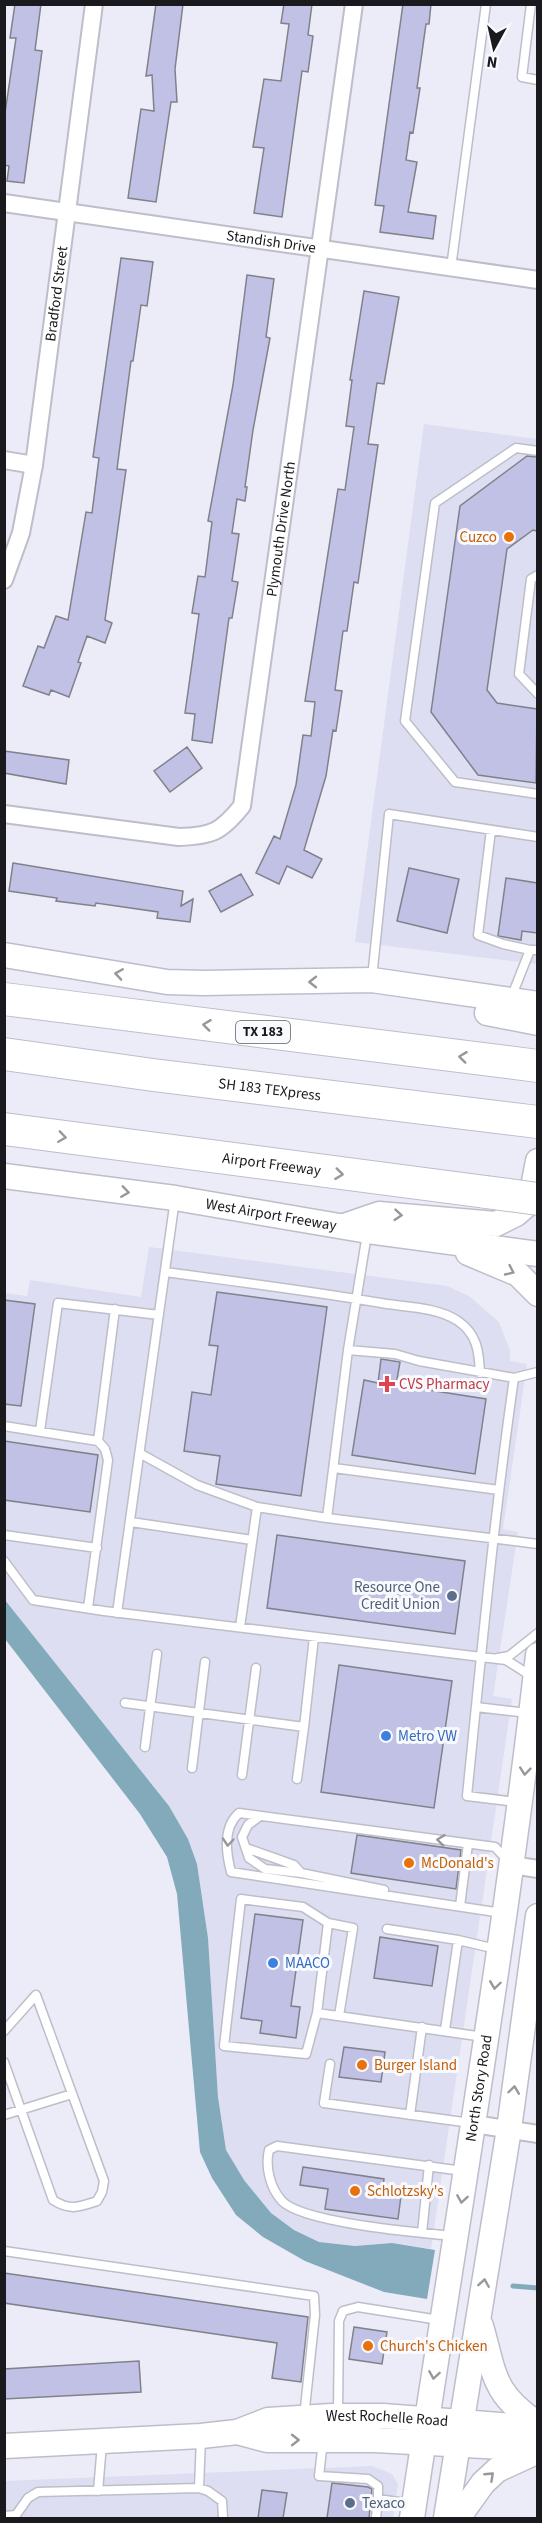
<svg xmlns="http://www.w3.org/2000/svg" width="542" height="2523" viewBox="0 0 542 2523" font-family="'Source Sans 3',sans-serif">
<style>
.built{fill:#dddef1}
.water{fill:#82aaba}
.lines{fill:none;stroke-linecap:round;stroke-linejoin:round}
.stream{stroke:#82aaba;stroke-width:5}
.building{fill:#c0c1e4;stroke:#80818b;stroke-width:1.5}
.lane-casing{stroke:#bdbec9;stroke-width:11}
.street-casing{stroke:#bdbec9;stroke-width:20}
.secondary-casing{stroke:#bdbec9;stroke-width:27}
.highway-casing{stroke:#bdbec9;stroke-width:34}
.lane{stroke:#fff;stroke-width:8}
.street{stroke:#fff;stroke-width:16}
.secondary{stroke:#fff;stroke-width:24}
.highway{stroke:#fff;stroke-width:32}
.highway-bridge-casing{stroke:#bdbec9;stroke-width:34;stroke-linecap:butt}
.highway-bridge{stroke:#fff;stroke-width:32}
.oneway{stroke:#98989a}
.food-dot{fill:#e8710a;stroke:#f9fafe;stroke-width:2}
.health-dot{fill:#e0444e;stroke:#f9fafe;stroke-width:2}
.service-dot{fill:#5c6f8a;stroke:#f9fafe;stroke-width:2}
.shop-dot{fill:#3f7fe0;stroke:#f9fafe;stroke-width:2}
.labels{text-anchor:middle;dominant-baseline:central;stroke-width:6;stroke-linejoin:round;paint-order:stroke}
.shield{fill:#f9fafe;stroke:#5d5d61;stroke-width:1.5}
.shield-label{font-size:14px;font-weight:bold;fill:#1a1a1e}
.street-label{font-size:15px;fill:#1a1a1e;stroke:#f9fafe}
.food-label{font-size:15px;fill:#c56008;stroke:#f9fafe;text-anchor:start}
.health-label{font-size:15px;fill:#be3a42;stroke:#f9fafe;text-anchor:start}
.service-label{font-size:15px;fill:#4e5e75;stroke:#f9fafe;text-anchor:end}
.shop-label{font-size:15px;fill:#366cbe;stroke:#f9fafe;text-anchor:start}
</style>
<rect width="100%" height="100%" fill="#ebecf7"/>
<!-- built -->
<path class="built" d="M424,424L537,439L536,964L355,942Z
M149,1247L447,1286L469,1296L499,1322L510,1350V1361L527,1364L503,1529L518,1532L493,1696L512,1699L431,2249L392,2243L355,2246L319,2242L294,2230L271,2213L244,2180L226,2150L218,2097L208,1938L197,1864L188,1839L169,1806L5,1600V1293L27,1296L30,1280L141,1297Z
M372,2466L392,2474L398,2484L393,2518H5V2481Z"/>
<!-- water -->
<path class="water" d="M5,1600L169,1806L188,1839L197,1864L208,1938L218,2097L226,2150L244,2180L271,2213L294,2230L319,2242L355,2246L392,2243L435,2250L427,2299L384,2292L305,2261L263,2237L236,2215L212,2178L200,2152L177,1894L167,1857L140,1814L5,1639Z"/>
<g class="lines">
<!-- stream -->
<path class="stream" d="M513,2286L538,2288"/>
</g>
<!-- building -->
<path class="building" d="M15,4H41L35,50L42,51L24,183L7,181L9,166L4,165V120L16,38H10Z
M156,4H183L175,69L177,102H171L156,202L128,198L141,109L154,111L152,75L146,76Z
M284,4H312L308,35L313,36L308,72L302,71L282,217L254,213L264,148L253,147L264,79L281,81L289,24L281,23Z
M403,4H431L429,24H426L417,88H420L413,133L410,132L406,160L417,162L408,212L436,216L433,239L380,232L384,206L375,205Z
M121,258L153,262L147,306L141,305L133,361H131L117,469L126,470L105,620L112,623L105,643L87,636L78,662L81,663L69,697L51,690L49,695L23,686L38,646L44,648L56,616L68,620L86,512L92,513L99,458L93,457Z
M247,275L274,279L266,337L270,338L253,430L245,487H247L245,501L237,499L232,533L239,534L232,581L238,582L232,618H229L212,743L192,740L195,714L185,713L199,614L192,613L198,576L205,577L212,522L208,521L233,385Z
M364,291L399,297L384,384L377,383L368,444L378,445L358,583L354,582L347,631H343L335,690L342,691L336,731L333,730L326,776L304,850L322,859L312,878L287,866L279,884L256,873L274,836L280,839L296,785L303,735L311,736L315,702L305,701L338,489L345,490L354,427L346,426L352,380H350Z
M527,456L537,457V531L533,530L507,549L487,690L497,703L537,709L536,783L478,775L431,712L460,506Z
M187,747L202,768L170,792L154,771Z
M4,751L69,760L66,784L4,773Z
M13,863L183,891L181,906L193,899L190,922L157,918L158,912L96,903L95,906L56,901L57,898L9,891Z
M409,868L459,879L447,933L397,921Z
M241,874L253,895L221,912L209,891Z
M506,878L537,883V933L522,931L521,940L498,936Z
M217,1292L327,1307L301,1496L216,1484L220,1456L184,1451L192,1392L211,1395L218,1346L209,1345Z
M4,1300L35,1304L21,1406L4,1404Z
M381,1359L400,1362L396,1385L486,1399L475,1474L352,1455L364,1380L378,1383Z
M4,1441L98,1455L90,1512L4,1500Z
M277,1535L465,1561L455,1634L267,1608Z
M339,1665L452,1681L434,1808L321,1792Z
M357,1835L461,1850L456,1889L351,1873Z
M255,1914L303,1920L291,2006L300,2007L296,2038L260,2033L262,2021L241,2018Z
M380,1937L438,1946L432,1986L374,1978Z
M344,2047L385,2052L381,2082L339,2077Z
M303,2167L384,2179L382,2193L401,2196L398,2219L325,2209L328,2189L300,2185Z
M4,2273L308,2317L301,2382L272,2378L277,2343L4,2303Z
M354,2327L387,2332L382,2364L349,2359Z
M139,2361L141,2392L4,2399V2369Z
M332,2483L368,2487L372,2489L369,2518H327Z
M262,2490L287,2493L283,2518H258Z"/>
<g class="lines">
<!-- lane casing -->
<g class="lane-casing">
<path id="lane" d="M531,4L522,77L538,80
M451,268L486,4
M538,451L516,448L435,503L405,721L455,782L538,794
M538,575L531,579L519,674L538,694
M491,830L478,935L503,944L530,950
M372,978L389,814L538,837
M511,998L530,950H538
M165,1272C239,1282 313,1291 387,1304C410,1307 439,1308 458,1321C477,1334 479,1351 480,1373
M348,1350L367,1234
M514,1378L538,1372
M4,1426L98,1441L105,1449L108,1460L88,1608
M40,1431L58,1303L159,1315
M98,1441L115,1309
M141,1454L197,1485L257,1507L327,1518
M334,1468L499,1490
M131,1522L252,1540
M4,1535L97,1548
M4,1561L33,1600L104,1611L506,1660L525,1672L532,1679
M117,1613L175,1199
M240,1627L257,1507
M498,1658L509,1656L538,1633
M125,1703L304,1727L314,1637
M476,1707L528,1713
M145,1747L157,1654
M192,1768L205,1662
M242,1775L256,1668
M297,1779L304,1727
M517,1802L467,1796C481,1657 494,1517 514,1378L419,1361L395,1354L348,1350L327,1518L538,1544
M260,1816L248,1825L242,1837L249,1858L265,1869L301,1873L384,1890
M246,1848L294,1865L301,1873
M460,1906L468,1844
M502,1913L231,1872C226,1853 223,1827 239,1813L495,1847L508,1861
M328,1923L353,1928L339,2016
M387,1929L458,1940L496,1949
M317,2013L306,2054L224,2046L241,1899L303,1907L328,1923L317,2013L484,2037
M445,2030L458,1940
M4,2031L36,1995L104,2181L102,2192L97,2201C79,2207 70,2211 53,2200L4,2062
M330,2064L324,2103L471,2123
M4,2115L72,2094
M410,2115L422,2027
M422,2233L429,2165
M454,2236C421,2233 303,2223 282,2201C270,2188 265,2167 269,2150L277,2146L463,2171
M4,2251L314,2296L315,2315L304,2417
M338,2413L339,2321L343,2311L358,2307L439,2320
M201,2438L199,2488L208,2491L222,2501L223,2518
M323,2441L319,2476L368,2479L378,2486V2499
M98,2491L102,2444
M4,2516L16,2515L28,2498L38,2492L199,2488
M376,2518L378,2499L412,2504"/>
</g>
<!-- street casing -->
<g class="street-casing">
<g id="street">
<path id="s1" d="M4,203L538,280"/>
<path d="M4,460L34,465"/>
<path id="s2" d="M4,580L21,533L34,465L94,4"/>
<path id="s3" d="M4,814L179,837C212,836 221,832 242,806L354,4"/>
<path d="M512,1865L538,1869"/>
<path d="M474,2124L538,2134"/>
</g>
</g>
<!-- secondary casing -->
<g class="secondary-casing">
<g id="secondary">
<path d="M4,955L167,982L204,983L372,980L538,1004"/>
<path d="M487,1013L538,1023"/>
<path id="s4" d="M4,1176L175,1198L368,1231L538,1254"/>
<path d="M344,1226L379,1214L496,1224L516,1214L530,1202L538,1161"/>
<path d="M468,1253L518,1274L538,1294"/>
<path d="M481,2326C495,2375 492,2393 538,2424"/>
<path d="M237,2432L267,2440H376L538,2449"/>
<path id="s5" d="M4,2446L201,2436L237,2432L268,2420L331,2416H383L538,2428"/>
<path id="s6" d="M412,2518C455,2231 505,1944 538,1655"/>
<path d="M446,2518L509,2129L538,1916"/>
<path d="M458,2518L483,2483L497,2470L536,2452"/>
</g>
</g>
<!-- highway casing -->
<g class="highway-casing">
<g id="highway">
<path d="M4,999L538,1066"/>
<path id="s7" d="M4,1054L153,1075L538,1122"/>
<path id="s8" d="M4,1129L486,1192"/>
</g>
</g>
<!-- lane -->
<use href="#lane" class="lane"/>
<!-- street -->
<use href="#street" class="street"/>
<!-- secondary -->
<use href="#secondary" class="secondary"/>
<!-- highway -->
<use href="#highway" class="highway"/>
<!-- highway-bridge casing -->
<g class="highway-bridge-casing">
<path id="highway-bridge" d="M486,1192L538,1199"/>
</g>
<!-- highway-bridge -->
<use href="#highway-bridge" class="highway-bridge"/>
</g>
<!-- one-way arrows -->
<defs><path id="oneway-chevron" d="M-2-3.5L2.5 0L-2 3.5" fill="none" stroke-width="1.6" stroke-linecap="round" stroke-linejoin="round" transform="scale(1.5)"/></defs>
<g class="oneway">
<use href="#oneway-chevron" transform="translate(119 974) rotate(-171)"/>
<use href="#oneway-chevron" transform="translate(313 982) rotate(180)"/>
<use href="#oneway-chevron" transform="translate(207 1025) rotate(-173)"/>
<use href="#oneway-chevron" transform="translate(463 1057) rotate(-173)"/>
<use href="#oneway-chevron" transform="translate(62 1137) rotate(8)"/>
<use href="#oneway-chevron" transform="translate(339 1174) rotate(7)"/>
<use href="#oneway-chevron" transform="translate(125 1192) rotate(8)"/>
<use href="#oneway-chevron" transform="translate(398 1215) rotate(5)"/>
<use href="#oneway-chevron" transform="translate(510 1271) rotate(25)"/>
<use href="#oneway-chevron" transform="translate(525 1771) rotate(96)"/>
<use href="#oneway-chevron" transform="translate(441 1840) rotate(-173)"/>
<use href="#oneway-chevron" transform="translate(228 1842) rotate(95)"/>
<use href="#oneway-chevron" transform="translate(495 1985) rotate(98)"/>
<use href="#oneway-chevron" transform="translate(514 2090) rotate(-82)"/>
<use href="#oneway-chevron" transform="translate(462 2199) rotate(99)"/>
<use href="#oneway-chevron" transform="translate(484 2283) rotate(-81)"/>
<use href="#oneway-chevron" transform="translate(434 2375) rotate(99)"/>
<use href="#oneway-chevron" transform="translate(295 2440)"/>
<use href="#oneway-chevron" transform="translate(490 2476) rotate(-43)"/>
</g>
<!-- markers -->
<g class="food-dot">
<circle cx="509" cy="537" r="6"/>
<circle cx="409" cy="1863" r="6"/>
<circle cx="362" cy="2065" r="6"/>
<circle cx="355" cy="2191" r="6"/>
<circle cx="368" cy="2346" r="6"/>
</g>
<path class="health-dot" d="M384 1375h6v6h6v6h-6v6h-6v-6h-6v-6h6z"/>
<g class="service-dot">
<circle cx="452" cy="1596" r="6"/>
<circle cx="350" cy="2503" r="6"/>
</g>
<g class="shop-dot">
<circle cx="386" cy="1736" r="6"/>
<circle cx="273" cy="1963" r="6"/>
</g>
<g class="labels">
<!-- shield labels -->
<rect class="shield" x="236" y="1021" width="54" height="22" rx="4.5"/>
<g class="shield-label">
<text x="263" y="1032">TX 183</text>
</g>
<!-- street labels -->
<g class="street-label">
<text stroke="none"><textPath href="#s1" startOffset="270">Standish Drive</textPath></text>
<text stroke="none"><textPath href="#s2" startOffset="292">Bradford Street</textPath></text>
<text stroke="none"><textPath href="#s3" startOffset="530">Plymouth Drive North</textPath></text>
<text stroke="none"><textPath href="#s7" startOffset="268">SH 183 TEXpress</textPath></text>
<text stroke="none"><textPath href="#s8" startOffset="270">Airport Freeway</textPath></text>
<text stroke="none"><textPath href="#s4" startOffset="270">West Airport Freeway</textPath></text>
<text stroke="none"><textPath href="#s6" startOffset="435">North Story Road</textPath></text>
<text stroke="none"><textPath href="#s5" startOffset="386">West Rochelle Road</textPath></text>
</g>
<!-- food labels -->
<g class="food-label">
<text x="497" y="537" text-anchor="end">Cuzco</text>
<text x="421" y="1863">McDonald's</text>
<text x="374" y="2065">Burger Island</text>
<text x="367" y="2191">Schlotzsky's</text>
<text x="380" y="2346">Church's Chicken</text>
</g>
<!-- health labels -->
<g class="health-label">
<text x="399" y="1384">CVS Pharmacy</text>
</g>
<!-- service labels -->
<g class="service-label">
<text x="440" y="1587">Resource One<tspan x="440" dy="17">Credit Union</tspan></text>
<text x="362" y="2503" text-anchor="start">Texaco</text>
</g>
<!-- shop labels -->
<g class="shop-label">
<text x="398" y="1736">Metro VW</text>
<text x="285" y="1963">MAACO</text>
</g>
</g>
<!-- border -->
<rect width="542" height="2523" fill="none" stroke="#1a1a1e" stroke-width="12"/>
<!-- north arrow -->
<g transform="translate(494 48) rotate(188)" stroke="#f9fafe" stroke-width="4.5" paint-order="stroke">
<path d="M0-4.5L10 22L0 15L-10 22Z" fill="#1a1a1e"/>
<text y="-9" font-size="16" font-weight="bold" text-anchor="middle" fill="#1a1a1e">N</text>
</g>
</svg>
